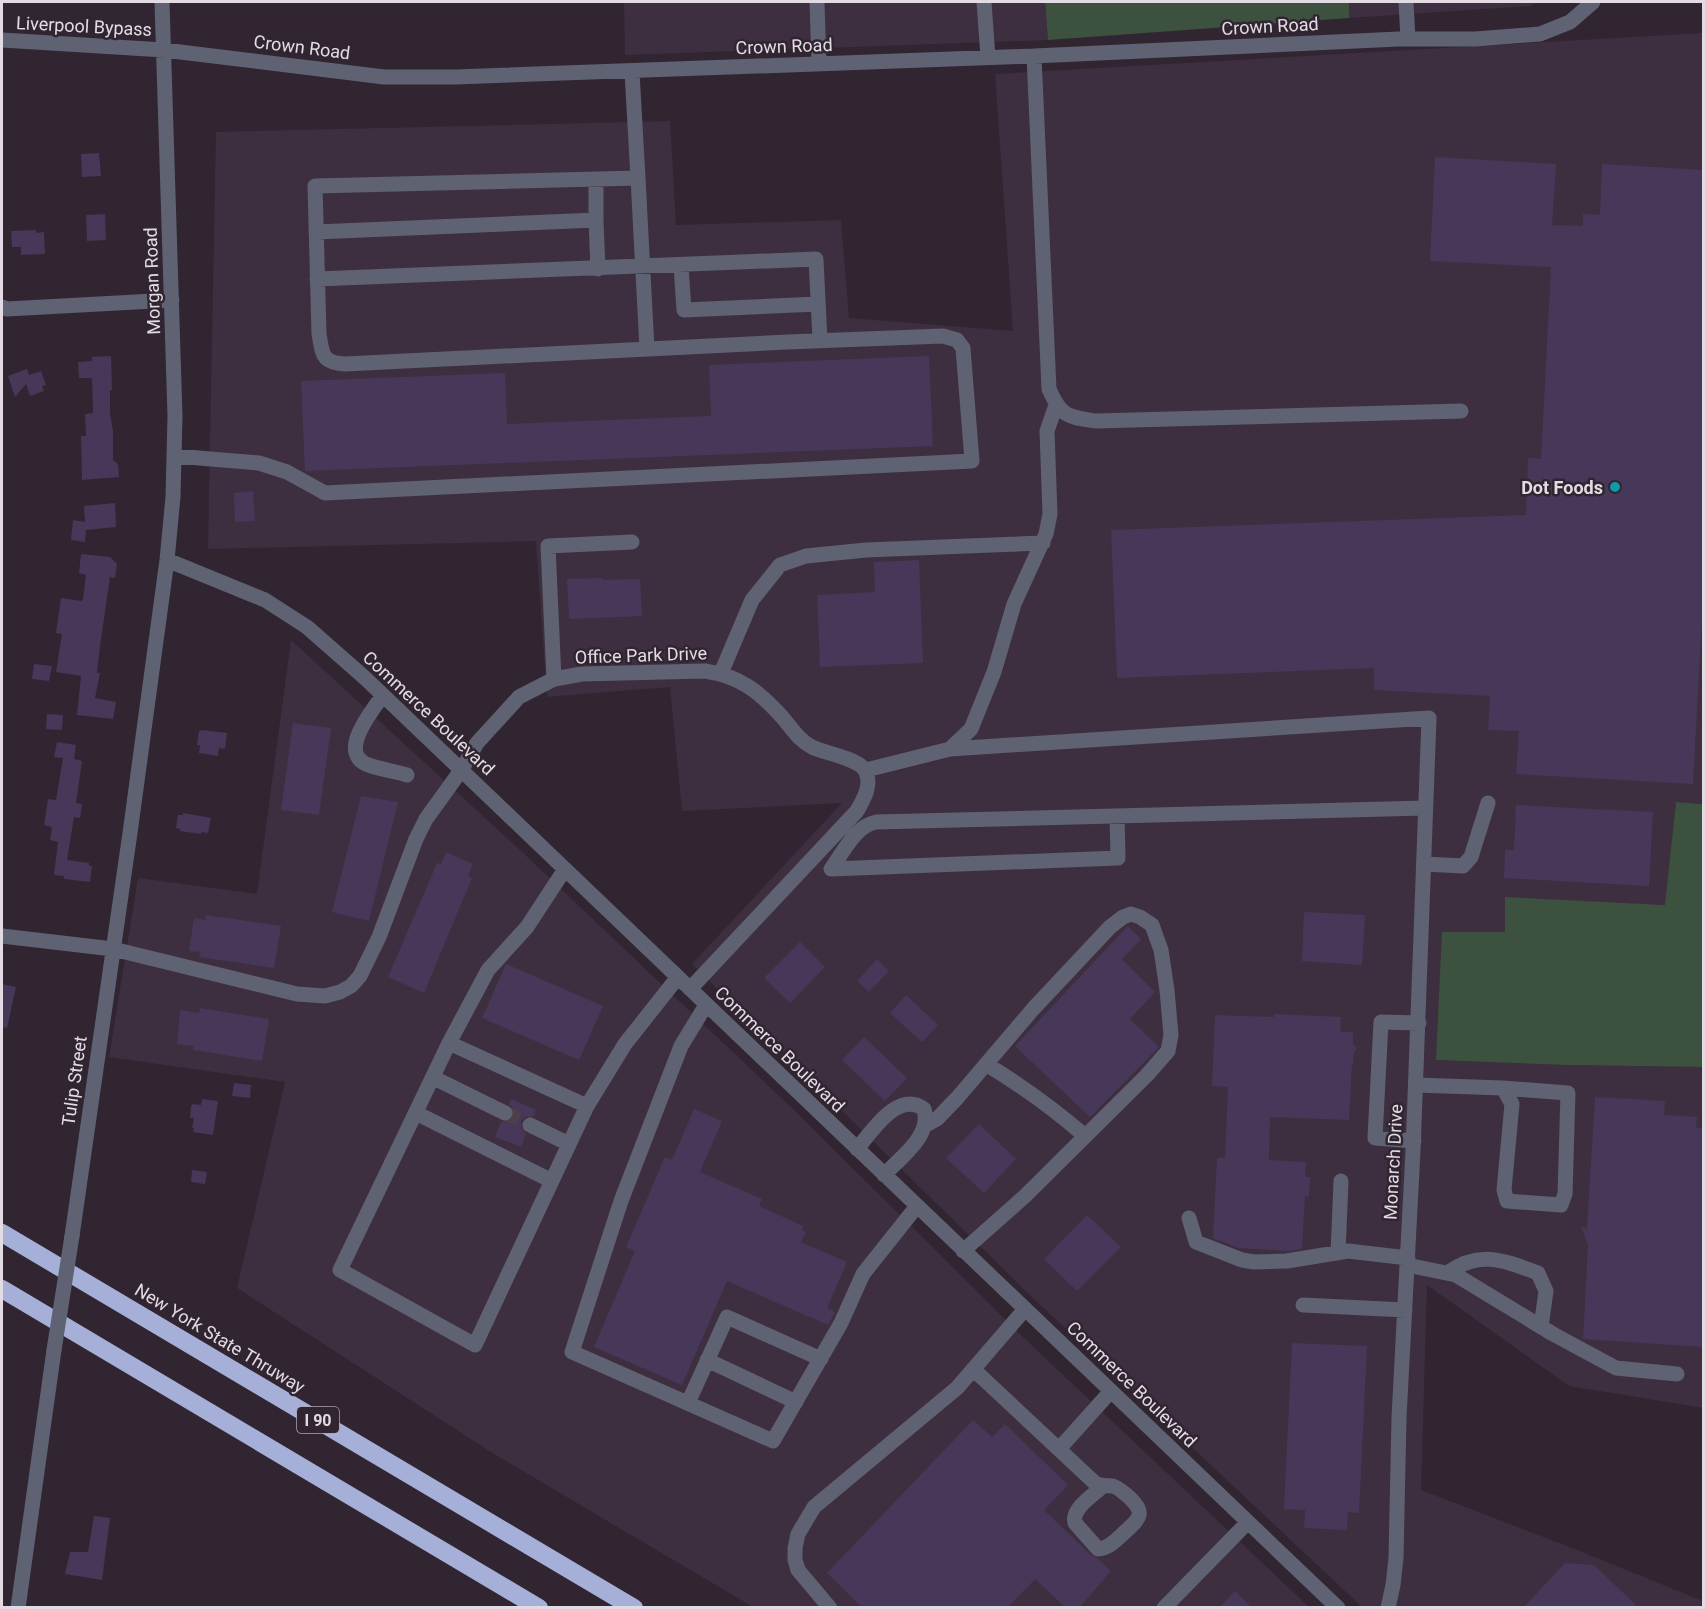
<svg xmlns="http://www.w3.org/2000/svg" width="1705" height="1609" viewBox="0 0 1705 1609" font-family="Roboto,sans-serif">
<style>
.built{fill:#3d2f3f}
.green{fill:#3d513f}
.building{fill:#473859}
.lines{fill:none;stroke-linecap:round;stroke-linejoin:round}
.minor-tunnel{stroke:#4b404c;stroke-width:15;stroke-dasharray:15 8;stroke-linecap:butt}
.minor{stroke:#5e6272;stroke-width:15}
.highway{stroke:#a6afd7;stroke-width:18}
.minor-bridge{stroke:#5e6272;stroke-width:15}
.culture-dot{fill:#0f9aa8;stroke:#302531;stroke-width:2}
.labels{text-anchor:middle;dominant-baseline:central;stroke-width:5;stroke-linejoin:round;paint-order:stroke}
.shield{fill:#302531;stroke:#ada4ae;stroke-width:1.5}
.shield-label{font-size:16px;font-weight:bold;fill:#e3dbe3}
.street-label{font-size:18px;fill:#e3dbe3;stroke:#302531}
.poi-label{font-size:18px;font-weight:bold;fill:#e3dbe3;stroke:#302531;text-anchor:end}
</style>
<rect width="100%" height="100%" fill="#302531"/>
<!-- built -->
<path class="built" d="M624,2H1045L1048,40L625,55Z
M1349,2H1537L1531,6L1349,18Z
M1703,33V804L1676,802L1666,905L1505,898V932L1436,1060L1565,1065L1703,1067V1408L1569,1386L1427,1285L1421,1490L1572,1548L1703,1601V1607H1362L1035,1300L692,964L842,803L682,811L670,687L547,697L536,541L208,549L216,132L670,121L676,225L841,220L849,318L1013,331L995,74Z
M291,640L520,850L795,1111L1024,1338L1309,1607H753L494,1454L237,1288L285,1082L109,1057L138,878L257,894Z"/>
<!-- green -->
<path class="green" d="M1045,2H1349V18L1048,40Z
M1676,802L1703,804V1067L1565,1065L1436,1060L1442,932H1505V897L1665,905Z"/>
<!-- building -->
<path class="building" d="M99,153L101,176L82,177L81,154Z
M1435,157L1556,164L1552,225L1583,226V214L1600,215L1602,164L1704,170V581L1693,784L1516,774L1519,731L1488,730L1490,696L1374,690V668L1117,678L1111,530L1526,515L1528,458L1541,459L1551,267L1430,261Z
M105,214L106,240L87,241L86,215Z
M36,230V233L44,232L45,254L21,255V247H12L11,231Z
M111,356L112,390H110V414L113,431V460L118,464L119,477L82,480L81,436H86L85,414L93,413L92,378H79L78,362L92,361V357Z
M929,356L933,446L305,471L301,381L505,373L507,424L711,416L709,365Z
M27,369L29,375L41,371L46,385L42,386L44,391L30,396L26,384L15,397L8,376Z
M253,491L255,521L235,522L234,493Z
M115,503L116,527L86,530L85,542L71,540L73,520L85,522L84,506Z
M81,554L110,557L117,564L115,578L110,577L100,646L97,673H100L95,698L116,702L113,719L77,715L81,676L56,672L62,634L56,633L61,598L81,601L83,599L86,575L79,573Z
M919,560L923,663L820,667L817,595L875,592L874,562Z
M600,578L604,580L640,579L642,616L569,619L567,579Z
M34,664L52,666L49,681L32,679Z
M47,714L63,715L62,730L46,729Z
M293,723L331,728L319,815L281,810Z
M202,730L227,733L225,749L219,748L218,756L199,753L200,745H197L199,731Z
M57,742L76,745L74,759L82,761L76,803L82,804L80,818L74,817L67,860L89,863V866H92L90,882L64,879V876L54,875L58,842L50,840L52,827L44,825L48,799L56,800L63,758L54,757Z
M361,796L398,802L369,921L332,912Z
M1516,805L1653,812L1649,886L1504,878L1505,850H1514Z
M183,813L211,818L208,833L201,832V834L180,831V829L176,828L178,815H183Z
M446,852L473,864L468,876L472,878L424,993L388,977L437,863L441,864Z
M1304,912L1365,915L1362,965L1302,961Z
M206,915L281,926L274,968L199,957L200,952L189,951L194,918L205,920Z
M1128,926L1141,939L1122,959L1155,992L1130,1019L1159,1047L1090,1117L1015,1046Z
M800,942L825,967L790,1003L764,978Z
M877,959L889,971L869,992L857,981Z
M506,964L603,1006L579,1060L482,1018Z
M2,984L16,987L7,1028L2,1027Z
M906,995L938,1025L922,1042L890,1013Z
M200,1008L269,1019L262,1061L193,1050L194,1046L177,1044L180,1012L182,1010L199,1013Z
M1274,1014L1341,1017L1340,1032H1353V1044L1357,1048L1354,1052L1353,1064H1352L1349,1120L1270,1117L1269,1160L1306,1162L1305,1177H1310L1309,1197L1305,1196L1302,1249L1289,1251L1239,1248L1213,1238L1217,1158H1225L1228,1087L1212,1086L1215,1015L1274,1017Z
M864,1037L907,1078L885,1101L842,1060Z
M234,1083L251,1085L250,1098L232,1096Z
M1595,1097L1665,1101L1664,1115L1697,1117L1696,1128H1704V1347L1583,1339L1588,1245L1581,1227L1587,1229Z
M202,1099L218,1101L213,1135L193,1132L194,1128H192L194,1118H190L191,1106L193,1104L201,1105Z
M511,1099L536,1110L534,1116L525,1117L521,1121L522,1130L526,1134L521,1147L495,1137L501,1122L510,1121L514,1117L513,1108L509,1104Z
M694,1109L722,1121L700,1172L762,1199L759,1206L803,1226L802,1230L806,1232L801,1242L847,1262L827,1308L835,1312L828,1325L727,1281L682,1385L594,1347L635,1251L626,1247L665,1157L672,1160Z
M979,1124L1016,1159L984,1193L946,1158Z
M192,1170L207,1172L205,1184L191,1182Z
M1087,1215L1121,1247L1077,1291L1044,1259Z
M1292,1343L1367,1346L1359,1513L1348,1512L1347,1530L1304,1528L1305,1510L1284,1509Z
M973,1420L992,1437L1005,1424L1068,1485L1044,1510L1091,1555L1098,1559L1111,1571L1079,1608H1066L1035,1579L1007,1608H863L827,1573Z
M94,1516L110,1518L102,1580L65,1574L70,1552H88Z
M1565,1563L1594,1565L1639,1608H1523Z
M1235,1591L1252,1608H1219Z"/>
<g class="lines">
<!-- minor-tunnel -->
<path class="minor-tunnel" d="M505,1113L530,1125"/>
<!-- minor -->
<path class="minor" d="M817,2L819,64
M984,2L988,57
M1406,2L1408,39
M2,40L164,50L384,77H456L1034,56L1399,39H1475L1540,34L1570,22L1593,2
M1034,56L1049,389C1061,417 1068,417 1096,421L1461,411
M638,178L647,349
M596,220L598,269
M316,232L596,220V179
M681,266L684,310L818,304
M317,279L816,259L820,340
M2,307L7,309L172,300
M175,456L259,463L287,472L325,493L972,461L963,348L957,340L943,336L787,342L345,364C321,362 323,355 319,334L315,186L638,178L632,72
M167,560L265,600L307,627L365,678L1338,1608
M721,673L752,600L780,565L806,556L866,550L1043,543
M554,679L548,546L632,542
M383,695C373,710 338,751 366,764C378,769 394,771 407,775
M950,749L1429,718L1413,1151L1399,1418L1396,1558L1393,1585L1388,1608
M866,770L950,749L971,729L994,672L1014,604L1046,534L1050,514L1047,431L1056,405
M1117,816L1118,858L831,869C843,853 855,826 876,822L1425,808
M1424,864L1463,866L1471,857L1488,803
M565,869L527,927L488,970L449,1043L587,1106L625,1044L678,977
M2,936L113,949L297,994L325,996L340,992L351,986L360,976L379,937L416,839L426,819L462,769L477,743L519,697L554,679L582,674L705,671C740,676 760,692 783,718C792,729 799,740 812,747C826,754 860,758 866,772C872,786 863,800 857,811L690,989
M706,1005L681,1046L621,1201L572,1352L773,1441L841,1323L863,1274L917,1206
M449,1043L340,1270L475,1345L587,1106
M986,1064C1022,1086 1054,1109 1085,1136
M434,1078L505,1113
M1416,1085L1503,1088L1512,1104L1504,1190L1507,1201L1561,1205L1565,1194L1568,1093L1503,1088
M416,1113L552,1181
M530,1125L569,1144
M926,1125L937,1119L958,1097L1033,1009L1110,927L1123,917L1131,914L1140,917L1152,925L1161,950L1167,990L1171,1035L1168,1051L1147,1075L1025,1196L963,1251
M1414,1141L1375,1138L1381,1022L1419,1023
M857,1149C872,1131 898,1090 924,1109C932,1136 901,1157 884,1175
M1189,1218L1196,1242L1242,1260L1254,1262L1287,1261L1348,1251L1408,1258
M72,1236L130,833L167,560L173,497L175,416L162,2
M1338,1253L1341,1181
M1407,1265L1456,1275L1553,1334L1616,1368L1677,1374
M1447,1273C1480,1250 1503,1260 1538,1273L1546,1291L1541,1327
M1303,1305L1405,1310
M707,1360L796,1402
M973,1369L1095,1483C1102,1487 1106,1485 1113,1486C1119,1488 1124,1493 1129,1497C1145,1513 1141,1517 1126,1531C1118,1538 1109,1549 1098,1549L1075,1523C1071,1509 1092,1496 1102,1487
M688,1403L727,1317L821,1359
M1059,1449L1111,1391
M18,1608L54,1350
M830,1608L798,1570L795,1560V1548L798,1534L814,1507L957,1388L1025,1309
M1164,1608L1248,1522"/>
<!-- highway -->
<path class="highway" d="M2,1233L634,1608
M2,1289L539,1608"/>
<!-- minor-bridge -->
<path class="minor-bridge" d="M54,1350L72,1236"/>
</g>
<!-- markers -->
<circle class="culture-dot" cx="1615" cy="487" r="6"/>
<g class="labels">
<!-- shield labels -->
<rect class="shield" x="297" y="1407" width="42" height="26" rx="4.5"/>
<g class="shield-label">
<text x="318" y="1420">I 90</text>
</g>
<!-- street labels -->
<g class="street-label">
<text transform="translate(84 26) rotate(3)">Liverpool Bypass</text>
<text transform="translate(1270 26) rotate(-3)">Crown Road</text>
<text transform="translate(784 46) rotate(-2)">Crown Road</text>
<text transform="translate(302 47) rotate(7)">Crown Road</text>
<text transform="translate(152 281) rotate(-92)">Morgan Road</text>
<text transform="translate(641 655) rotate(-2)">Office Park Drive</text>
<text transform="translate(429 713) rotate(43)">Commerce Boulevard</text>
<text transform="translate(780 1049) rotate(44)">Commerce Boulevard</text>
<text transform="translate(74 1081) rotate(-82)">Tulip Street</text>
<text transform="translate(1393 1162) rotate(-87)">Monarch Drive</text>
<text transform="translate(220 1338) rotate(31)">New York State Thruway</text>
<text transform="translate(1132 1384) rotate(44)">Commerce Boulevard</text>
</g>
<!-- poi labels -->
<g class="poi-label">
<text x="1603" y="487">Dot Foods</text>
</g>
</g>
<!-- border -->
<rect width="1705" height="1609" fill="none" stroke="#e3dbe3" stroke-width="6"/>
</svg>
